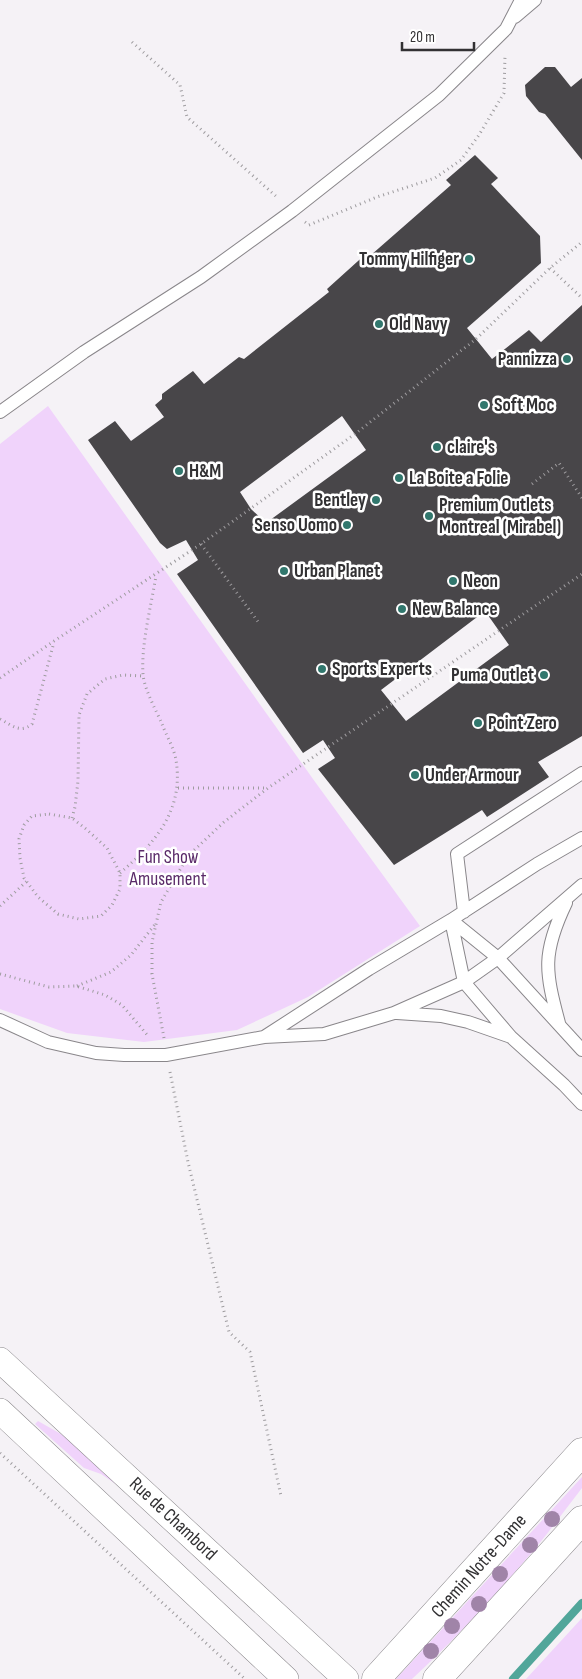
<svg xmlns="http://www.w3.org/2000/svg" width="582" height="1679" viewBox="0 0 582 1679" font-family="'Sofia Sans Condensed',sans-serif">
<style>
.green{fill:#f0d3fb}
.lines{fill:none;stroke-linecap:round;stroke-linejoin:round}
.stream{stroke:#51a69a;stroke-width:8}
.building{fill:#484649;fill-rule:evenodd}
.lane-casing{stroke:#89868a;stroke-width:14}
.street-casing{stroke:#89868a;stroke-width:26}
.secondary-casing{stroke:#89868a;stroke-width:29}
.path{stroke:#9e9c9f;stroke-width:3;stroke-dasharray:1 4;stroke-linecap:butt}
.lane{stroke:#fff;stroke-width:12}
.street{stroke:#fff;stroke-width:25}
.secondary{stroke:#fff;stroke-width:28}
.tree{fill:#a084a8}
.poi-dot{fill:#31776d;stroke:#fff;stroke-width:2}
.labels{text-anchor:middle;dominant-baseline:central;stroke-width:5;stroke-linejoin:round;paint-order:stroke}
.poi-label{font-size:19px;font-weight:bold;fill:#323133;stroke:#fff;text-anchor:start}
.park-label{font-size:19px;fill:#5a2a69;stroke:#fff}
.street-label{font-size:19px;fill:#323133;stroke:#fff}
</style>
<rect width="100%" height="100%" fill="#f5f2f6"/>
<!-- green -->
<path class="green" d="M48,406L313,779L420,926L308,997L237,1030L144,1042L67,1033L0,1009V444Z
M38,1421L75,1442L120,1487L101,1474L84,1468L35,1424Z
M582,1477V1488C564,1511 547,1535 528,1557C491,1600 453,1641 412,1679H396Z
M582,1618V1679H526Z"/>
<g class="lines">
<!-- stream -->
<path class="stream" d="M513,1679L582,1603"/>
</g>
<!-- building -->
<path class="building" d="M545,67H555L571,87L582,78V160L545,114L539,112L526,96L525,85Z
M475,155L498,178L491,184L540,236L541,263L467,328L492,359L529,330L541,342L582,305V736L538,762L549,777L487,817L482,810L394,865L318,769L335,758L323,740L303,753L177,574L198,560L186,540L167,549L160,543L88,440L115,421L131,441L164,417L155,405L162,399V394L193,371L204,384L239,357L244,359L329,292L327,289L368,252L371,255L451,185L446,180ZM342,416L366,450L266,523L251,509L240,492ZM485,611L509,645L406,721L381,690Z"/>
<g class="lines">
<!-- lane casing -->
<g class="lane-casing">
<path id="lane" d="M515,17L535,0
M0,412L84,352L201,277L292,211L439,95L506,29L521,0
M464,912L457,854L582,773
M451,920L464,982L511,1037L564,1085L582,1104
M451,920L498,958L582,1050
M397,1013L441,1016L468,1022L511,1037
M0,1020L48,1042L96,1053L124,1055H166L264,1037L324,1034L394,1013L464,982L498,958L582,885
M559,1023C545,971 542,953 566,903
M264,1037L369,969L451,920L537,864L582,838"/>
</g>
<!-- street casing -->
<g class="street-casing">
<path id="street" d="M0,1360L346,1679
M0,1411L286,1679"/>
</g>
<!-- secondary casing -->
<g class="secondary-casing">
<path id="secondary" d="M376,1679L582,1452
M437,1679L582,1520"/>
</g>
<!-- path -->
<path class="path" d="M132,42L180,85L187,117L278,198
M305,222L309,225L377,197L435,178L461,160L479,135L504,93L505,55
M550,268L582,298
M532,484L559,463L582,498
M201,544L259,623
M0,678L54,641L201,544L355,434L476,339L550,268L582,242
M0,719C12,725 20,734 32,724L54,642
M178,788H267
M49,814L72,818L86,829L107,848L120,873V889L112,905L101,916L79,919L58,914L38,897L24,878L20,858L19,839L24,825L32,816Z
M72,818L75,807L78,781L79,715L87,694L105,679L123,675L143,676
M120,873C156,842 184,810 176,760C174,748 166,735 162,724C156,710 144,689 143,674C141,645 151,606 156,576
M0,906L27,881
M0,974L49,987L76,986L105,995L122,1005L149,1037
M77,986L111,972L131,955L156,923
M164,1038L152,974V942L161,902L188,856L224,822L268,788L582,574
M170,1072L188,1162L229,1332L250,1352L281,1496
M0,1453L245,1679"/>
<!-- lane -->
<use href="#lane" class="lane"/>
<!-- street -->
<use href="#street" class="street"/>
<!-- secondary -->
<use href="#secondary" class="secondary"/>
</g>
<!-- trees -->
<g class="tree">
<circle cx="552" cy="1519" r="8"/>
<circle cx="530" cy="1545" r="8"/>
<circle cx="500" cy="1574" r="8"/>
<circle cx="479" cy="1604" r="8"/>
<circle cx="452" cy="1626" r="8"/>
<circle cx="431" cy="1651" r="8"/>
</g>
<!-- markers -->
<g class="poi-dot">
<circle cx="469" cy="259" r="5"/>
<circle cx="379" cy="324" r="5"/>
<circle cx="567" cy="359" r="5"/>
<circle cx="484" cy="405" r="5"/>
<circle cx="437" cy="447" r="5"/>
<circle cx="179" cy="471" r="5"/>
<circle cx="399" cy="478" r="5"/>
<circle cx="376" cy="500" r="5"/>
<circle cx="429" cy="516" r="5"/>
<circle cx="347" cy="525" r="5"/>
<circle cx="284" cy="571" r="5"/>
<circle cx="453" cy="581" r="5"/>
<circle cx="402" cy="609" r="5"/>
<circle cx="322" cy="669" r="5"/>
<circle cx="544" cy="675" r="5"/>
<circle cx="478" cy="723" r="5"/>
<circle cx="415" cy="775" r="5"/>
</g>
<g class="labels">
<!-- poi labels -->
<g class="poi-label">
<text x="459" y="259" text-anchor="end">Tommy Hilfiger</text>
<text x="389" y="324">Old Navy</text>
<text x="557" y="359" text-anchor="end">Pannizza</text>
<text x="494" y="405">Soft Moc</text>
<text x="447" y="447">claire's</text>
<text x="189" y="471">H&amp;M</text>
<text x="409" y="478">La Boite a Folie</text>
<text x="366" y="500" text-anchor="end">Bentley</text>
<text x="439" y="505">Premium Outlets<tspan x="439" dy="22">Montreal (Mirabel)</tspan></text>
<text x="337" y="525" text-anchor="end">Senso Uomo</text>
<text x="294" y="571">Urban Planet</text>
<text x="463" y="581">Neon</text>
<text x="412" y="609">New Balance</text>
<text x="332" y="669">Sports Experts</text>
<text x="534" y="675" text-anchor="end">Puma Outlet</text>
<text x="488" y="723">Point Zero</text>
<text x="425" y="775">Under Armour</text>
</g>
<!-- park labels -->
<g class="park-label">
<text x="168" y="857">Fun Show<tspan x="168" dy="22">Amusement</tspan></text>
</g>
<!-- street labels -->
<g class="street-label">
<text transform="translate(173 1519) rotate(43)">Rue de Chambord</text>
<text transform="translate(479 1566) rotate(-48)">Chemin Notre-Dame</text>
</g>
</g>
<!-- scale -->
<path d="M402 42v8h72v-8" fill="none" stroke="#323133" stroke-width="2.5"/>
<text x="410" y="42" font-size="15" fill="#323133" stroke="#ffffff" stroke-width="4" paint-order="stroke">20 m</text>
</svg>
